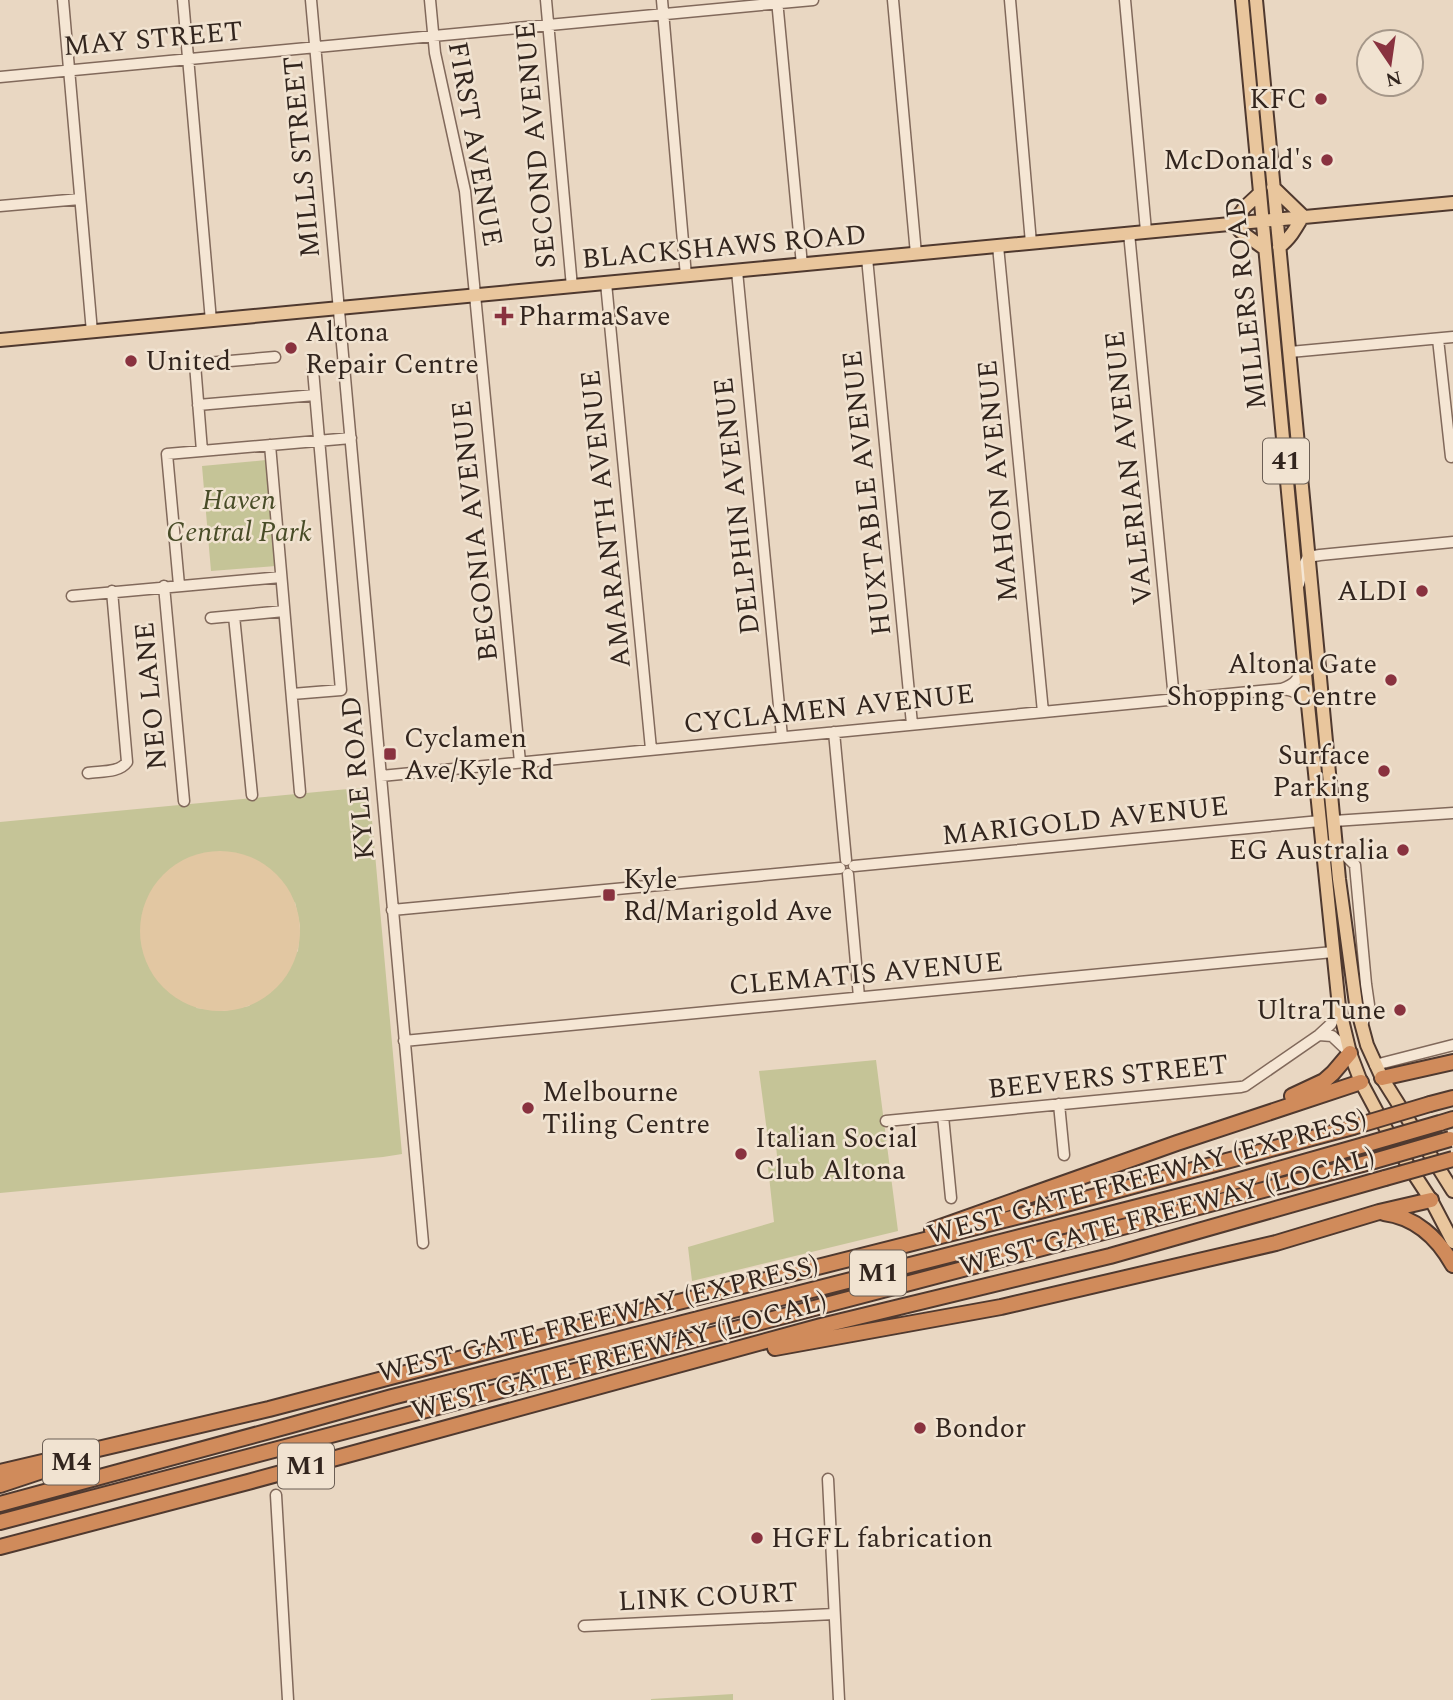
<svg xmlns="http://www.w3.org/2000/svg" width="1453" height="1700" viewBox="0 0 1453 1700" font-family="Spectral,serif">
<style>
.green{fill:#c5c497;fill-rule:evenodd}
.sand{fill:#e2c7a2}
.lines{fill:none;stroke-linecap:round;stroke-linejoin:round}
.minor-casing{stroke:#81695b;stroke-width:13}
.major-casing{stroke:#4f392f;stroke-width:16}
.highway-casing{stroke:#4f392f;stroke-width:18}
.minor{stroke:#f5e6d4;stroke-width:10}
.major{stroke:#e9c69d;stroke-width:12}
.highway{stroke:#d08b5b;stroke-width:14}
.highway-bridge-casing{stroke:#4f392f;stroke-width:18;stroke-linecap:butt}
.highway-bridge{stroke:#d08b5b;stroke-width:14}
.poi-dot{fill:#89323f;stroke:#f1e3d1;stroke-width:2.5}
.labels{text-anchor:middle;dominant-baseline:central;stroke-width:5;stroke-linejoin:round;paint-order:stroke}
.shield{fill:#f1e3d1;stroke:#6b5e54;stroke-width:2}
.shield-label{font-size:26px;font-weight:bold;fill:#32251e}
.street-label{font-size:28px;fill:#32251e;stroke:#f1e3d1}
.poi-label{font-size:28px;fill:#32251e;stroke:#f1e3d1;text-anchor:start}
.park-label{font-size:28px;font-style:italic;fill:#484c27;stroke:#f1e3d1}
</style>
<rect width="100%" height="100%" fill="#e9d7c2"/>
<!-- green -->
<path class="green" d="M266,460L276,566L211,571L202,466Z
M369,787L402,1154L383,1157L0,1193V822ZM295,902L300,926L298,951L249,1006L224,1011L196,1008Z
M876,1060L898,1231L692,1281L688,1247L774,1222L768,1167L778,1166L776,1146L769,1147L759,1071Z
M733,1694V1700H651V1699Z"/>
<!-- sand -->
<path class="sand" d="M140 931a80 80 0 1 1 160 0a80 80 0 1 1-160 0Z"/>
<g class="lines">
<!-- minor casing -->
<g class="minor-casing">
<path id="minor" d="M63,0L92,332
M183,0L211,321
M311,0L423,1243
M430,0L435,53L465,191L520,762
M546,0L572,287
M662,0L686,276
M777,0L802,265
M893,0L916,254
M1010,0L1031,243
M1125,0L1146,231
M0,77L813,0
M0,206L80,199
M1129,233L1174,699
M998,246L1043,712
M867,258L912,724
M737,271L782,737
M606,283L651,749
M1438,339L1451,457
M1290,352L1453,337
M198,405L315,395
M270,445L300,792
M202,451L195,364L275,357
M1299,584L1303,567L1308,557L1320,555L1453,542
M179,585L167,454L351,438
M164,586L184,801
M72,596L281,577
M234,616L252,795
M211,618L284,611
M1282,689C1297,683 1298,680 1302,665
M292,694L341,690L313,370
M834,732L846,860
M88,773C101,771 119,773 127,762L112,591
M381,776L1281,689C1295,690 1300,694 1307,705
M1334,821L1453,813
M1337,847L1355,865L1366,984L1369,1005L1362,1025
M854,866L1320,821
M848,874L859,997
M392,910L840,868
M1319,1035L1332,1036L1350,1053
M404,1041L1333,952
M1375,1065L1453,1045
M1059,1104L1064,1155
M943,1116L951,1198
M886,1121L1241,1087L1245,1086L1319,1035L1331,1024L1339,1007
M828,1479L839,1700
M276,1495L288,1700
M584,1626L834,1614"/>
</g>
<!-- major casing -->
<g class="major-casing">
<path id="major" d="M1242,0L1307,695L1339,1007L1350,1053L1361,1082L1393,1142L1431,1200L1453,1242
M1256,0L1339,879L1356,1004L1367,1045L1382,1078L1453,1191
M1273,187L1303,216
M1234,222L1240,231L1265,249
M1234,222L1245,207L1260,193
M1279,247C1290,239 1296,228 1303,216
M0,340L1453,203"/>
</g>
<!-- highway casing -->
<g class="highway-casing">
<path id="highway" d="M1382,1078L1453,1062
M1292,1096L1324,1081L1333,1073L1350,1053
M1430,1104L1453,1098
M1440,1123L1453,1119
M1384,1213C1415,1217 1438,1238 1453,1265
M932,1230L1177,1143L1361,1082
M775,1348L1001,1307L1276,1243L1379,1212L1431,1200
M0,1472L269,1409L611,1319L1044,1210L1353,1127
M0,1485L45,1470
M0,1504L288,1426L392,1397L1106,1215L1215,1187L1364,1145
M0,1522L1374,1161
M0,1547L248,1482L821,1326L1110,1256L1385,1178"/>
</g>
<!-- minor -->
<use href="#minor" class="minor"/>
<!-- major -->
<use href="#major" class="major"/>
<!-- highway -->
<use href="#highway" class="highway"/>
<!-- highway-bridge casing -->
<g class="highway-bridge-casing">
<path id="highway-bridge" d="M1353,1127L1430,1104
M1364,1145L1440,1123
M1374,1161L1450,1139
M1385,1178L1453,1159"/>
</g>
<!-- highway-bridge -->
<use href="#highway-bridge" class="highway-bridge"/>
</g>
<!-- markers -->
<g class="poi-dot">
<circle cx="1321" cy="99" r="7"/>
<circle cx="1327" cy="160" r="7"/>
<path d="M500.5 305.5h7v7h7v7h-7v7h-7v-7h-7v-7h7z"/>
<circle cx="291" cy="348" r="7"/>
<circle cx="131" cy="361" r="7"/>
<circle cx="1422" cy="591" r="7"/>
<circle cx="1391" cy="680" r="7"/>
<rect x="383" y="747" width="14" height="14" rx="3.5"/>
<circle cx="1384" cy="771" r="7"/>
<circle cx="1403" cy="850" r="7"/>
<rect x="602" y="888" width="14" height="14" rx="3.5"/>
<circle cx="1400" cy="1010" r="7"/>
<circle cx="528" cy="1108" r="7"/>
<circle cx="741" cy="1154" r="7"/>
<circle cx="920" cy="1428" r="7"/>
<circle cx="757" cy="1538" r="7"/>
</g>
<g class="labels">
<!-- shield labels -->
<g class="shield">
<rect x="1263" y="438.5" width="46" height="45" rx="5"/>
<rect x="850" y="1250.5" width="56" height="45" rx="5"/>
<rect x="43" y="1439.5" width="56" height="45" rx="5"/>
<rect x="278" y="1443.5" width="56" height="45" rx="5"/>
</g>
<g class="shield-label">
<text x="1286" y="461">41</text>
<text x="878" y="1273">M1</text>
<text x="71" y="1462">M4</text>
<text x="306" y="1466">M1</text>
</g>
<!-- street labels -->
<g class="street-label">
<text transform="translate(153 39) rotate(-5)">MAY STREET</text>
<text transform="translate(475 144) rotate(80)">FIRST AVENUE</text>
<text transform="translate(536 145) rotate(-95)">SECOND AVENUE</text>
<text transform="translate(302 157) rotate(-95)">MILLS STREET</text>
<text transform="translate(724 247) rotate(-5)">BLACKSHAWS ROAD</text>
<text transform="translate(1246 303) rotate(-96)">MILLERS ROAD</text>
<text transform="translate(1129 468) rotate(-96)">VALERIAN AVENUE</text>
<text transform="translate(998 481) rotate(-95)">MAHON AVENUE</text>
<text transform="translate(867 493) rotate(-96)">HUXTABLE AVENUE</text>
<text transform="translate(737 506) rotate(-96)">DELPHIN AVENUE</text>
<text transform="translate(606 519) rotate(-96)">AMARANTH AVENUE</text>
<text transform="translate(475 531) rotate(-96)">BEGONIA AVENUE</text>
<text transform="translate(151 696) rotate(-95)">NEO LANE</text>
<text transform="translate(829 709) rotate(-6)">CYCLAMEN AVENUE</text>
<text transform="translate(358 778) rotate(-95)">KYLE ROAD</text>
<text transform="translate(1085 821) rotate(-6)">MARIGOLD AVENUE</text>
<text transform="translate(866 974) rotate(-5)">CLEMATIS AVENUE</text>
<text transform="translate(1108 1077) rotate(-6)">BEEVERS STREET</text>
<text transform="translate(1147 1177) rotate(-15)">WEST GATE FREEWAY (EXPRESS)</text>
<text transform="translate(1167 1212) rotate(-15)">WEST GATE FREEWAY (LOCAL)</text>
<text transform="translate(598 1319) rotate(-14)">WEST GATE FREEWAY (EXPRESS)</text>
<text transform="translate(619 1356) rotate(-15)">WEST GATE FREEWAY (LOCAL)</text>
<text transform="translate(708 1597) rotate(-3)">LINK COURT</text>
</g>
<!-- poi labels -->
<g class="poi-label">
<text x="1307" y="99" text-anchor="end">KFC</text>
<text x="1313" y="160" text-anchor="end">McDonald's</text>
<text x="518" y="316">PharmaSave</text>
<text x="305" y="332">Altona<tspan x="305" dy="32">Repair Centre</tspan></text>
<text x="145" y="361">United</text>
<text x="1408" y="591" text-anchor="end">ALDI</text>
<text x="1377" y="664" text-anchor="end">Altona Gate<tspan x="1377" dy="32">Shopping Centre</tspan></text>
<text x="404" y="738">Cyclamen<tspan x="404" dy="32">Ave/Kyle Rd</tspan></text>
<text x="1370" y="755" text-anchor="end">Surface<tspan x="1370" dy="32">Parking</tspan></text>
<text x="1389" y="850" text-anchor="end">EG Australia</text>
<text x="623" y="879">Kyle<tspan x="623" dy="32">Rd/Marigold Ave</tspan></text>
<text x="1386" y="1010" text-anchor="end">UltraTune</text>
<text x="542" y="1092">Melbourne<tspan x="542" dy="32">Tiling Centre</tspan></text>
<text x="755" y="1138">Italian Social<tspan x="755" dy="32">Club Altona</tspan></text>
<text x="934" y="1428">Bondor</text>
<text x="771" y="1538">HGFL fabrication</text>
</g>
<!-- park labels -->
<g class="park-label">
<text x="239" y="500">Haven<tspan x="239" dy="32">Central Park</tspan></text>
</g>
</g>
<!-- north arrow -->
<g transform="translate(1390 63) rotate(167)"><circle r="33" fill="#f1e3d1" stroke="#a59789" stroke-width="2"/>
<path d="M0-5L12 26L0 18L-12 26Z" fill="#89323f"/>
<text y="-10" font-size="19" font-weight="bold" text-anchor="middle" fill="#32251e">N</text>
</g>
</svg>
